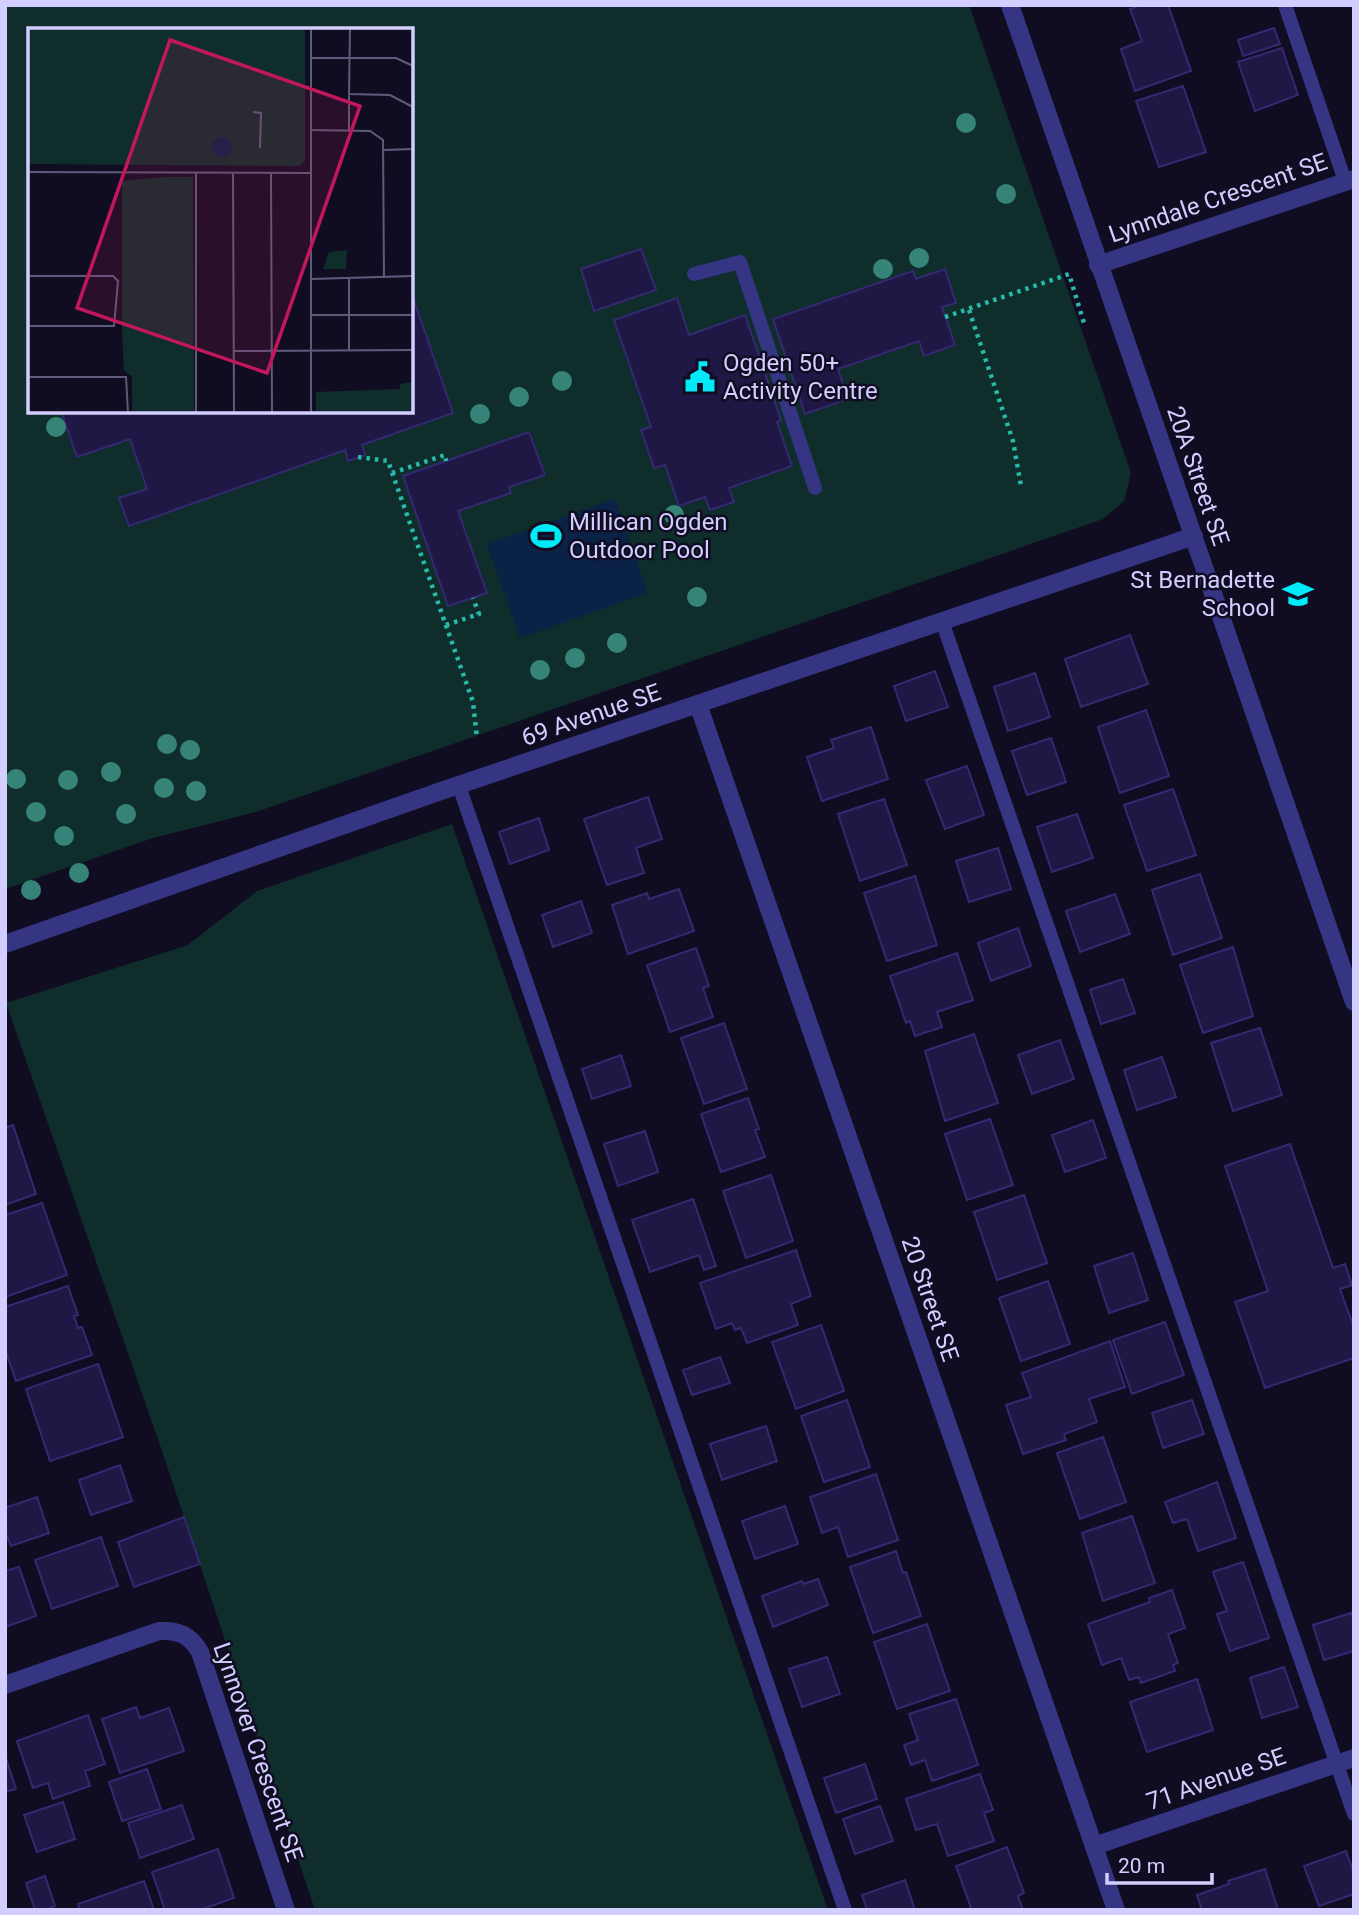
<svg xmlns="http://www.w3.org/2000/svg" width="1359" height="1915" viewBox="0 0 1359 1915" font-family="Roboto,sans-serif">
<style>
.green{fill:#0f2d2b;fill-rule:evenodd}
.water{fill:#092245}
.building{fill:#1f1845;stroke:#342972;stroke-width:2}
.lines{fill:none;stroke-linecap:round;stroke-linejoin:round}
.path{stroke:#28b9ab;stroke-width:4.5;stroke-dasharray:3.5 5;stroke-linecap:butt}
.service{stroke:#353584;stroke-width:14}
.minor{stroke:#353584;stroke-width:18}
.tree{fill:#368477}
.labels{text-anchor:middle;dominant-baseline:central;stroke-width:5;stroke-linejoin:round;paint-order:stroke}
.street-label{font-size:24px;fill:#d2ceff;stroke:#100d23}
.poi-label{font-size:24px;fill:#d2ceff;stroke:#100d23;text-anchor:start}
.inset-road{fill:none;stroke:#5e5a7b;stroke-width:2}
.view{fill:#c2185b;fill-opacity:0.15;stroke:#c2185b;stroke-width:3.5}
.inset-edge{fill:none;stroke:#d2ceff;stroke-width:3.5}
</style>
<rect width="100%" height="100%" fill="#100d23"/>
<!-- green -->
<path class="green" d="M5,5H969L1131,473L1124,501L1103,519L256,812L153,838L5,889ZM30,30H411V411H30Z
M452,824L828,1910H315L161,1448L6,1003L188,945L257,891Z"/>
<!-- water -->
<path class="water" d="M615,499L648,593L520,638L487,544Z"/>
<!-- building -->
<path class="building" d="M1140,5H1168L1191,71L1135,91L1121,49L1142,41L1130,9Z
M1274,28L1280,44L1243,56L1238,40Z
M1282,48L1298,95L1255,111L1238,62Z
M1183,86L1206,152L1159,167L1136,101Z
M641,249L656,290L594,311L581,269Z
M945,269L956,303L942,307L955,345L924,356L919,341L838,369L848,399L805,414L773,319L913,271L916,279Z
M411,292L453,413L362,445L365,455L348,461L345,450L129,526L119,498L147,489L130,439L77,457L61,411H411Z
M677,298L689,335L745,315L781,420L777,422L792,466L729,488L734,502L710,510L705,497L679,506L665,465L654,468L641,430L651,427L614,320Z
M529,432L545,475L509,487L511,493L458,511L487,593L448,606L403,476Z
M1130,635L1148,684L1081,707L1065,659Z
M935,671L948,707L906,721L894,686Z
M1035,673L1050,717L1008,731L994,687Z
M1146,710L1169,776L1120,793L1098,727Z
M871,727L888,779L822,801L807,757L834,748L831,740Z
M1051,738L1066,782L1027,795L1012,751Z
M967,766L984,815L945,829L926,780Z
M1173,789L1196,855L1147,871L1124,805Z
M648,797L662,839L636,848L644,873L607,885L584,819Z
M884,799L907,865L860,881L838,814Z
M1077,814L1093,858L1052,872L1037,827Z
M539,818L549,850L510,864L499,832Z
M998,848L1011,889L969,902L956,861Z
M1200,874L1222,938L1173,955L1152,890Z
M915,876L937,945L887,961L864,893Z
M679,889L694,931L628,954L612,905L647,893L649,899Z
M1115,894L1130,934L1080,952L1066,911Z
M581,901L592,933L553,947L542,915Z
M1018,928L1031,966L991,981L978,943Z
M1233,947L1253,1016L1203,1033L1180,965Z
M696,948L709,986L703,988L713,1017L670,1032L647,965Z
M957,953L973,1000L937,1012L942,1027L915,1036L910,1021L906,1023L890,976Z
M1123,979L1135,1013L1101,1024L1090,990Z
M724,1023L747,1089L704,1104L681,1038Z
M1260,1028L1282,1095L1233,1111L1211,1043Z
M974,1034L998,1103L945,1121L925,1051Z
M1060,1040L1074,1079L1032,1094L1018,1055Z
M621,1055L631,1086L592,1099L582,1069Z
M1162,1057L1176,1097L1137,1110L1124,1070Z
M748,1098L759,1129L755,1130L765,1157L721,1172L701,1114Z
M990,1119L1013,1185L967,1200L945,1134Z
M1093,1120L1106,1158L1065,1172L1052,1135Z
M13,1125L36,1194L5,1205V1128Z
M645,1131L658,1172L618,1186L604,1144Z
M1290,1144L1333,1268L1345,1264L1352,1285L1340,1289L1354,1328V1358L1265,1388L1235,1302L1268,1291L1225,1166Z
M771,1175L793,1241L746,1258L723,1191Z
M1024,1195L1047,1263L997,1280L974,1212Z
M693,1199L716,1266L704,1270L699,1255L650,1272L632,1220Z
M42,1203L67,1275L5,1297V1215Z
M796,1250L811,1296L791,1304L798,1325L747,1343L741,1328L735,1330L732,1323L716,1329L700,1283Z
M1133,1253L1148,1300L1109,1313L1094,1266Z
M1048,1281L1070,1344L1021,1361L999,1298Z
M68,1286L78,1315L74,1316L78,1328L82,1327L92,1355L16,1381L5,1349V1307Z
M1165,1322L1184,1375L1132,1394L1113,1340Z
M821,1325L844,1391L796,1409L772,1342Z
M1110,1341L1125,1387L1089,1399L1097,1422L1064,1434L1066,1440L1023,1454L1006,1405L1031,1397L1022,1373Z
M720,1357L730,1383L692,1395L683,1370Z
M98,1364L123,1437L50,1461L26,1389Z
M847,1400L870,1467L824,1482L801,1416Z
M1192,1400L1204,1434L1163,1448L1152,1413Z
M766,1426L777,1461L722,1480L710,1444Z
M1103,1437L1126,1502L1080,1519L1057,1453Z
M120,1465L132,1501L91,1515L79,1480Z
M876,1474L898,1540L848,1557L838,1527L822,1533L810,1497Z
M1217,1482L1236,1538L1198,1551L1187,1519L1173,1523L1165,1502Z
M37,1497L49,1533L11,1546L5,1531V1508Z
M785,1506L798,1544L755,1559L742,1521Z
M1132,1516L1155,1583L1103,1601L1082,1533Z
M184,1517L200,1564L134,1587L118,1542Z
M101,1537L118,1586L52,1609L35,1560Z
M896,1551L903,1573L906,1572L921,1616L873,1633L850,1567Z
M1243,1562L1269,1638L1230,1651L1217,1614L1227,1611L1213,1572Z
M19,1567L36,1616L5,1627V1571Z
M818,1579L828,1605L773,1627L762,1596L802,1581L803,1584Z
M1172,1590L1185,1628L1168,1634L1178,1663L1173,1665L1175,1671L1141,1683L1139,1677L1129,1680L1121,1658L1102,1665L1088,1624L1150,1602L1149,1598Z
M1351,1613L1354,1621V1651L1324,1660L1313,1625Z
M927,1624L950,1691L897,1709L874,1642Z
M827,1657L840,1694L802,1707L789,1669Z
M1284,1667L1298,1707L1262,1718L1250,1678Z
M1197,1679L1213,1730L1147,1752L1130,1702Z
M956,1699L978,1765L932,1781L925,1760L911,1765L904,1745L918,1740L909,1714Z
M136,1707L140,1718L169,1708L184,1751L120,1773L102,1719Z
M88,1715L105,1764L85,1771L90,1786L53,1799L48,1783L33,1788L17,1741Z
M5,1755L16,1789L5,1792Z
M865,1764L877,1799L836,1813L824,1778Z
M147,1769L161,1809L122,1821L109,1782Z
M980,1774L993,1810L984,1813L994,1841L948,1856L937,1824L916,1830L906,1799Z
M63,1802L75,1839L37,1852L24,1815Z
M182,1805L194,1839L140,1858L128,1823Z
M880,1806L893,1841L855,1854L843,1819Z
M1007,1847L1024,1893L1018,1896L1023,1910H966L971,1908L956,1866Z
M218,1849L234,1898L200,1910H165L152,1872Z
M1346,1851L1354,1874V1894L1319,1906L1304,1866Z
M1265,1869L1278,1910H1202L1197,1895L1229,1884L1228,1881Z
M45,1876L55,1906L45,1910H35L26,1883Z
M905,1880L915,1910H867L862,1895Z
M144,1881L154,1910H80L78,1904Z"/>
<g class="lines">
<!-- path -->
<path class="path" d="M969,310L1013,441L1021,486
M945,317L1069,274L1084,323
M358,457L388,461L473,702L477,739
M392,473L445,455L446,461
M446,625L479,614L473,598"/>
<!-- service -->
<path class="service" d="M1285,5L1345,181
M694,274L740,262L815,488
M942,621L1354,1814
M459,786L845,1910"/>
<!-- minor -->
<path class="minor" d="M1010,5L1354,1002
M1098,265L1354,179
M698,704L1116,1910
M5,944L441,791L1194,536
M5,1685L159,1631C179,1630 190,1635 200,1652L286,1910
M1094,1846L1354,1758"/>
</g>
<!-- trees -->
<g class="tree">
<circle cx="966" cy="123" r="10"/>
<circle cx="1006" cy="194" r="10"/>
<circle cx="919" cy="258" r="10"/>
<circle cx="883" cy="269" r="10"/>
<circle cx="562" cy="381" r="10"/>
<circle cx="519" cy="397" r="10"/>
<circle cx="480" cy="414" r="10"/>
<circle cx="56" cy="427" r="10"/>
<circle cx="674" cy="515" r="10"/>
<circle cx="697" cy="597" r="10"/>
<circle cx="617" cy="643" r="10"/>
<circle cx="575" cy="658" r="10"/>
<circle cx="540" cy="670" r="10"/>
<circle cx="167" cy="744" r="10"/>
<circle cx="190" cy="750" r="10"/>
<circle cx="111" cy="772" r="10"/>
<circle cx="16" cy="779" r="10"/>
<circle cx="68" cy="780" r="10"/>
<circle cx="164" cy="788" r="10"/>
<circle cx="196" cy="791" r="10"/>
<circle cx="36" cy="812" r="10"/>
<circle cx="126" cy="814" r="10"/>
<circle cx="64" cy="836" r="10"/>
<circle cx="79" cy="873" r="10"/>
<circle cx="31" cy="890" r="10"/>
</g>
<!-- icons -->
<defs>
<g id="civic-bare" transform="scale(2.415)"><path d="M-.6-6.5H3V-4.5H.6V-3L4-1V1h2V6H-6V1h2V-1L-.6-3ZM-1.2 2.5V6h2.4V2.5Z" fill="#00eaf9" stroke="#100d23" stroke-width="2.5" paint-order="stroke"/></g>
<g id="stadium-bare" transform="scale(2.415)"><path d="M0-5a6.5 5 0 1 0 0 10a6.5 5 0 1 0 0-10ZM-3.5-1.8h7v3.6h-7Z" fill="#00eaf9" stroke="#100d23" stroke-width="2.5" paint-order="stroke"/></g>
<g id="school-bare" transform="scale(2.415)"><path d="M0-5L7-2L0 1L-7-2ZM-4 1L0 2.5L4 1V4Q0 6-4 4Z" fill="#00eaf9" stroke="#100d23" stroke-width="2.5" paint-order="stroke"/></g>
</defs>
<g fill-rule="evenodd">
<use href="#civic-bare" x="700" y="377"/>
<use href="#stadium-bare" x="546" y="536"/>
<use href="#school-bare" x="1298" y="594"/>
</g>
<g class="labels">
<!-- street labels -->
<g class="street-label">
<text transform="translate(1218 198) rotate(-19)">Lynndale Crescent SE</text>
<text transform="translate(1198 476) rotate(71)">20A Street SE</text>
<text transform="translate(591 715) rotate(-19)">69 Avenue SE</text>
<text transform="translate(930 1299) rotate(71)">20 Street SE</text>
<text transform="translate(258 1752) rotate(71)">Lynnover Crescent SE</text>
<text transform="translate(1216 1779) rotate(-19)">71 Avenue SE</text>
</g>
<!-- poi labels -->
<g class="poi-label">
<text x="723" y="363">Ogden 50+<tspan x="723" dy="28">Activity Centre</tspan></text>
<text x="569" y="522">Millican Ogden<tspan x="569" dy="28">Outdoor Pool</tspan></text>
<text x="1275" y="580" text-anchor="end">St Bernadette<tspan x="1275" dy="28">School</tspan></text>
</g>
</g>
<!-- overview -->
<g transform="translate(28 28)">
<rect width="385" height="385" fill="#100d23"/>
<path d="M0,0H277V133L271,138L0,136ZM135,149H165L166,385H104V348L96,343L94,301V153ZM319,222L318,241H295L301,224ZM385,354V385H288V364L372,361V356Z" fill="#0f2d2b"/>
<path d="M184 119a10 10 0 1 1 20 0a10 10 0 1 1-20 0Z" fill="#092245"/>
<path class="inset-road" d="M322,0L321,66L362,67L385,79M283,30H368L385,38M225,84L233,85L232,120M282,102L342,103L355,112L356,250M321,102V66M356,122L385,121M0,144L283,145M205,144L206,385M243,144L244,385M0,248H85L90,253L86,298H0M283,251L385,248M283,287H385M206,323L385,322M321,323V251M0,349H98L100,385M168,385V144M283,385V0"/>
<path class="view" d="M142,12L332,78L239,345L49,280Z"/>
<rect width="385" height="385" class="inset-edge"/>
</g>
<!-- border -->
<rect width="1359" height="1915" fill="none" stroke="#d2ceff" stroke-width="14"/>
<!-- scale -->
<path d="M1107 1873v10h105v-10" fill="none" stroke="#d2ceff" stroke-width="3.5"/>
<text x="1118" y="1873" font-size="21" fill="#d2ceff" stroke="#100d23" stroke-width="5" paint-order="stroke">20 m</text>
</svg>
